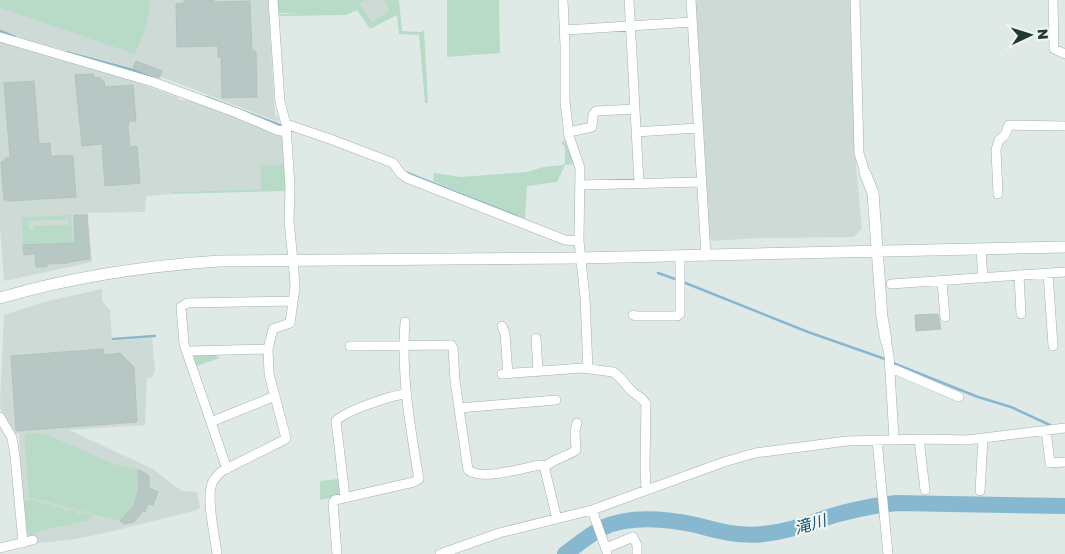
<svg xmlns="http://www.w3.org/2000/svg" width="1065" height="554" viewBox="0 0 1065 554" font-family="'Golos Text','Noto Sans JP',sans-serif">
<style>
.built{fill:#cddad6}
.green{fill:#b8dbc7;fill-rule:evenodd}
.lines{fill:none;stroke-linecap:round;stroke-linejoin:round}
.stream{stroke:#87b8cf;stroke-width:2.5}
.river{stroke:#87b8cf;stroke-width:16}
.building{fill:#b7c7c3;stroke:#b2c3bf}
.minor-casing{stroke:#a2b1af;stroke-width:10}
.tertiary-casing{stroke:#a2b1af;stroke-width:12}
.minor{stroke:#fff;stroke-width:9}
.tertiary{stroke:#fff;stroke-width:11}
.labels{text-anchor:middle;dominant-baseline:central;stroke-width:4.5;stroke-linejoin:round;paint-order:stroke}
.water-label{font-size:16px;font-style:italic;fill:#1c5774;stroke:#eff7f4}
</style>
<rect width="100%" height="100%" fill="#dfeae7"/>
<!-- built -->
<path class="built" d="M0,0H268L275,116L278,117L279,122L172,81L132,68L28,40L0,30Z
M366,0H384L391,11L372,22L360,4Z
M695,0H850L855,155L862,229L854,237L759,238L712,241L709,238Z
M0,40L63,61L134,81L176,97L180,100L194,102L224,112L281,135L283,138L285,163L283,165H259L261,169L262,189L173,192L172,194L146,196L145,212L88,213L92,262L4,281L0,227Z
M102,289V301L110,310L112,341L152,338L155,371L152,377L147,378L145,425L69,430L153,469L177,488L183,491L197,492L200,508L194,511L105,533L70,540L28,544L21,476L19,434H16L1,410L0,403L4,315L44,302Z"/>
<!-- green -->
<path class="green" d="M0,0H150C149,19 143,37 135,54L0,8Z
M277,0H366L360,4L372,22L390,11L384,0H399L402,31L421,32L424,30L428,103H425L419,35L399,34L397,15L370,29L357,10L346,15L278,16V14L303,13H277Z
M447,0H499L500,53L447,57Z
M565,141L574,164L565,165L557,182L527,186L525,219L433,181L434,173L461,177L527,172L543,167L563,165L565,163V148L561,142Z
M285,163L287,191L172,194L173,192L261,189V169L258,165H282Z
M71,215L73,243L23,245L22,217ZM69,219V225L34,226V230H29V221Z
M193,354H213L220,358L193,367L191,358Z
M37,433L50,436L114,464L138,470C139,496 137,501 120,521L29,497L25,443L26,434Z
M338,479L340,492L336,497L320,500V481Z
M29,499L40,502V506L42,503L53,505L52,509H54L55,506L64,508L66,512L70,509L77,511L79,515L81,512L92,515L91,520L42,530L28,537L24,503Z"/>
<g class="lines">
<!-- stream -->
<path class="stream" d="M0,31L15,37
M66,52L133,70L156,79
M206,97L285,127
M407,173L516,216
M658,273L678,280
M683,282L808,332L888,360
M113,339L155,336
M893,363L978,397L1011,407L1050,425"/>
<!-- river -->
<path class="river" d="M565,554C577,545 589,535 602,528C629,515 668,519 696,525C718,531 740,537 763,534C784,532 802,526 822,519C846,511 871,506 896,503L1065,506"/>
</g>
<!-- building -->
<path class="building" d="M184,0H214V2L250,1L252,51H256L257,97L222,98L221,57H218V46L177,47L176,4L184,3Z
M136,61L162,71L159,78L133,68Z
M94,74V78L100,77L101,81H104L105,87L133,85L136,121H129L128,127L130,147L137,146L140,183L105,186L102,144L82,146L75,75Z
M34,81L39,144L50,143L51,156H73L76,197L9,201V200H4L1,162L5,161V158H10L4,83Z
M74,215H87L90,259L69,262L68,263L47,264V267H36L35,254L24,255L23,245L75,243Z
M938,314L941,329L916,331L915,315Z
M103,349L104,355L120,353L134,367L137,422L16,431L11,356Z
M138,469L149,476V488L158,492L153,505L148,504L145,512L143,511L134,522L124,524L120,521L134,505L139,489Z"/>
<g class="lines">
<!-- minor casing -->
<g class="minor-casing">
<path id="minor" d="M563,0L565,46V101L569,136L580,168L579,241L585,298L588,369
M629,0L639,183
M691,0L706,256
M855,0L859,153L865,173
M1053,0L1054,49L1065,54
M565,30L692,22
M0,37L153,82L237,113L277,130L286,132
M286,124L330,139L393,163L401,174L407,178L565,240L579,241
M569,132L592,127L593,115L596,111L635,109
M636,132L698,128
M580,185L701,182
M998,194L996,150L999,140L1005,135L1009,125L1065,126
M981,249L983,278
M1048,273L1053,346
M1019,275L1021,314
M942,281L945,317
M891,284L1065,272
M633,315L636,316H677L680,314V256
M502,326L505,334L508,374
M536,338L538,372
M886,340L889,355L894,439
M350,346L451,345L453,348L455,381L468,470C482,481 523,468 539,465L544,466L557,519
M187,352L192,351L268,349
M889,367L959,397
M502,374L582,368L613,372C622,377 626,387 634,393C639,397 643,398 646,404L645,466L646,490
M459,408L556,400
M0,417L12,438L15,456L23,543
M211,422L275,396
M1046,430L1050,463L1065,462
M919,439L925,490
M877,440L888,554
M545,468C549,460 567,457 576,450L575,431L577,423
M227,469L184,344L181,307L187,303L292,301
M980,491L983,439
M345,497L336,421C345,411 392,395 406,394
M592,510L607,552
M0,548L33,540
M606,548L633,537L637,545V554
M217,554C215,537 207,503 211,487C212,481 217,475 222,471L284,440L286,438L269,374L268,349L273,329L290,323L295,288L294,271L289,221L290,187L286,124L280,102L273,0
M337,554L333,503L335,500L414,482L419,479C410,427 401,375 405,322
M440,554L499,533L592,510L724,462L755,453L847,441L927,439L967,440L1065,428"/>
</g>
<!-- tertiary casing -->
<g class="tertiary-casing">
<path id="tertiary" d="M865,173L873,193L882,317L886,340
M0,298C71,277 145,266 219,261L580,258L1065,247"/>
</g>
<!-- minor -->
<use href="#minor" class="minor"/>
<!-- tertiary -->
<use href="#tertiary" class="tertiary"/>
</g>
<g class="labels">
<!-- water labels -->
<g class="water-label">
<text transform="translate(810 524) rotate(-16)">滝川</text>
</g>
</g>
<!-- north arrow -->
<g transform="translate(1030 35) rotate(86)" stroke="#eff7f4" stroke-width="4" paint-order="stroke">
<path d="M0-4L9 19L0 12L-9 19Z" fill="#203937"/>
<text y="-8" font-size="14" font-weight="bold" text-anchor="middle" fill="#203937">N</text>
</g>
</svg>
